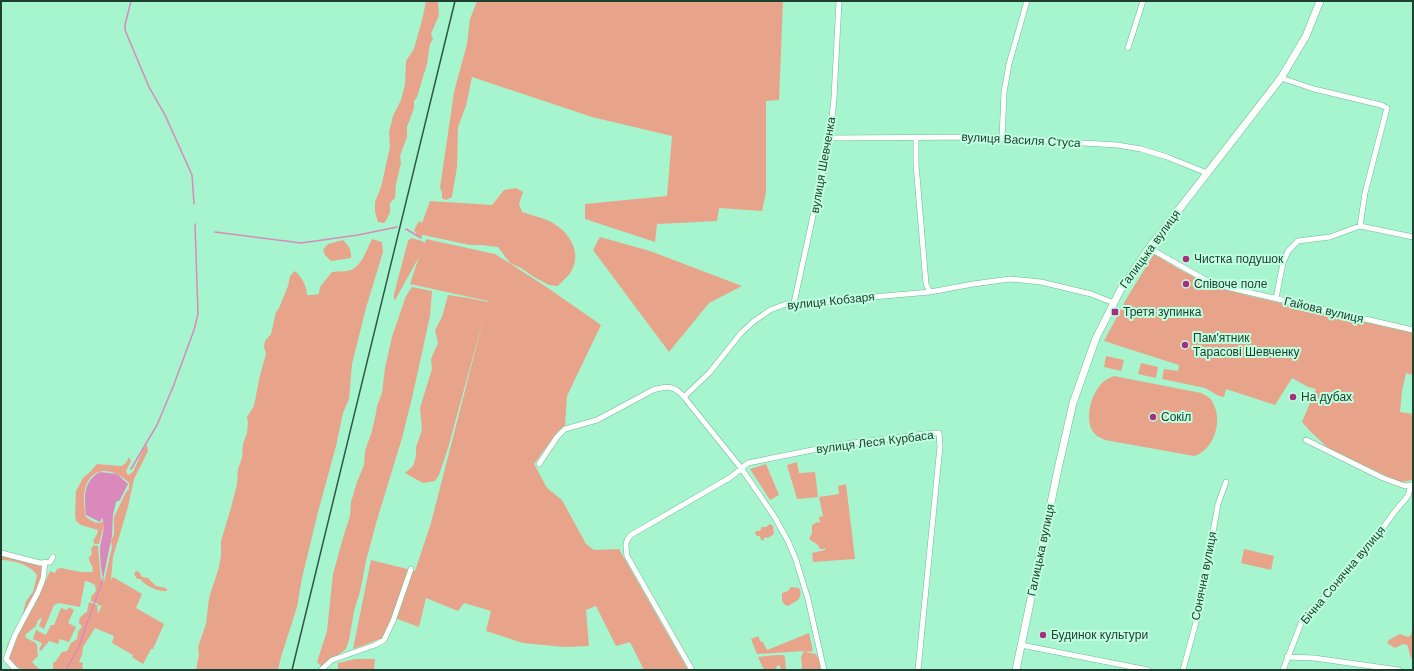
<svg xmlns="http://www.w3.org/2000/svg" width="1414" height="671" viewBox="0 0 1414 671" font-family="Arial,sans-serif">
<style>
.green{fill:#e8a48a}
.water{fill:#da89bc}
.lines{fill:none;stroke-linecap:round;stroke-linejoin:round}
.stream{stroke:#da89bc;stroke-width:1.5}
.street-casing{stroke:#6dbb96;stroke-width:6}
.secondary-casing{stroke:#6dbb96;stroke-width:8}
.street{stroke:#fff;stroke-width:5}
.secondary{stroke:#fff;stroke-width:7}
.rail{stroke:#305745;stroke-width:1.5}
.poi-dot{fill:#a62d83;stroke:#c0ffdf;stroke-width:1.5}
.labels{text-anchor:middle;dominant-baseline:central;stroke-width:4;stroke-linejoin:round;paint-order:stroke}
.street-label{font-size:12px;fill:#1f4031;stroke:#c0ffdf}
.poi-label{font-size:12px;fill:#1f4031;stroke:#c0ffdf;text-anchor:start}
</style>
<rect width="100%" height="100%" fill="#a6f5ce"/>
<!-- green -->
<path class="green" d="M426,1H438L439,15L431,34L433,39L430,44L427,64L417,97L414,101V108L407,127V137L400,156L401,163L396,184L395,198L390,203V212L386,221L384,223L378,222L375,212V202L381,187L390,147L389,132L393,116L401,100L405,85L406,61L414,49L423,16Z
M477,1H783L779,100L766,101V192L762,211L719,208L717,221L657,224L655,242L585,219V204L667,196L672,136L592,117L472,77L466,106L458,127L457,167L452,197L446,200L442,198V192L440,188L454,92L467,44L470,19Z
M516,188L523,192L519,204L522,212C531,215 540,217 549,221C568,230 583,251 571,272C568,277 562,281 558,286L549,285L534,277L521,268L510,263L498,247L481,245H470L423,235L421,237L417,235L414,230L419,221L422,223L430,201L492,205L504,190Z
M600,237L650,251L742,286L709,303L669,352L593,250Z
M411,238L422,241L425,243L426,239L495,254L548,288L601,325L567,396L565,426L558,431L534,464L547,488L562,500L586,544L594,550L619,549L688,670H644L630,642L616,646L596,606L586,610L589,646L564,647L523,643L486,631L491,611L464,603L458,611L426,598L419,627L392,617L383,638L353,649L371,560L415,571L431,523L488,301L410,284L419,257L395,300H394V294L408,241Z
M372,239L382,242L383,252L366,308L352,364L349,399L343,413L336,446L318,512L302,578L297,607L281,657L278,670H196L199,654L198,647L206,624L209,598L219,567L221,555V541L231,508L237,484L238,469L242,458L243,444L247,433L248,422L247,417L254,406L260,375L266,354L264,347L265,341L271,334L276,312L279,308L288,286L290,276L295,271C302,278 306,284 307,295H313L319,294L320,287L332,272C338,271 346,272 351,270C362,266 367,248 372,239Z
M343,240C349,246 351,249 351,258L331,261L325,255L323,250L328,244Z
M1154,254L1177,268L1202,281L1245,295L1413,333V375L1406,373L1402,391L1400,412L1413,414V480L1401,482L1386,476L1328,448L1310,431L1302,422L1316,389L1308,387L1292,378L1275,405L1226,389L1224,397L1219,396L1205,388L1162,379L1164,369L1178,371L1179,365L1104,341L1128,296Z
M412,287L432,291L430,316L412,398L402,438L377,520L366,561L360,592L354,611L349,640L346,649L322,667L317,662L327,631L333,574L343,538L350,516L351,502L357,482L364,465L365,451L372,431L376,413L377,406L382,393L385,368L392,337L406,296Z
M448,295L469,298L488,302L448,448L439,475L435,481L423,483L405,473L413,466L416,456V447L422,430L420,408L432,369L431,359L438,343L435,330L442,317Z
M1106,356L1124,360L1121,371L1104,367Z
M1141,363L1158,367L1156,378L1138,374Z
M1114,376L1201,393C1206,395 1211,398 1213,403C1223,421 1214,450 1194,456L1105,440C1102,438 1097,437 1095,434C1083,422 1091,395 1101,384C1105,380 1109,378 1114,376Z
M147,445L148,451L134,479L128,507L113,557L111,580L113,577L142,594L136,608L164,624L153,649H151L143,664L132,657L133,655L112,643L114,636L95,628L83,647L82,655L79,662L83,663L82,670H53V663L56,661L62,652L67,651L71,643L77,639L78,632L82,626L79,623C79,617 82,615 87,612L89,602L97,605L98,614L102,605L99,606L98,604L91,601V597L96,591L95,585L89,582L82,580L85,581L80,607L59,603L54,605L44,629L39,626L42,618L38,620L36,626L25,635L26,638L36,643C38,647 37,651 38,656L32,662L39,669L45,670H22L18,667L10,665L5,657L7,646L22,617L26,601L33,592L37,575C31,565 12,560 1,560V555L40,565C49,576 37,595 33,606L34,607L50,571L55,573L57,569L61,568L81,572H92L93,568L89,560V557L92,554L91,549L94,545L98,546L101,579L104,582L112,547L111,541L114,534V517L126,492L129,489V483C122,476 114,471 104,471C82,473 82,500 86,517L94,522L100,523L103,521L104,525L99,544H95L93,541L97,534L98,530L81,525L76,521L75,514L76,491L83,478L90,472L97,464L121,466L126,463L129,457L131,461L126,471L128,475L133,472L144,448Z
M797,462L799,473L815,472L818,497L797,499L787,465Z
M766,464L779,495L770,500L750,469Z
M846,484L855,559L813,562L812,553L825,550V548L823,549H820L818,545L809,539L812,533V525L817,522L820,523L819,517L823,516L819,497L839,494L838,486Z
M770,524L773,526L774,534L768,538L765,537L763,541L761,540L760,536H757L755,534L756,531H760L762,527H766Z
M1244,549L1274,556L1271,570L1241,563Z
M136,571L139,572L142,577L148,578L156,586L166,588L167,590V591C158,592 146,586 140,579H137L134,574Z
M791,587L799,588C804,599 796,601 788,606L785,605L782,601V593L788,591Z
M69,607L74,610L68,623L76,627L69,642L60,639L58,644L49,641L41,651L39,650L42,643L33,639L36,630L46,635L51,625H54L61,608L67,610Z
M1413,625V661C1409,656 1410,650 1407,645L1403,644L1395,648L1387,643L1389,640L1400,634L1408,637L1411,635Z
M809,633L813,651L805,652L816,654L820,662V670H801L802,666L801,657L804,651L757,654L751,639L758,636L761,642H763L767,650Z
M777,655H783L785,657L786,670H781L780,666L777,665L776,670H764L758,657Z
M355,659H375L374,670H338V663Z"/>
<!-- water -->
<path class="water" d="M100,472L117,474L128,484L120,500L116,502L113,515L112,536L103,579C101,569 100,560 100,550C100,539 107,528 102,518L100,522L86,515C84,499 83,480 100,472Z"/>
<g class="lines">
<!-- stream -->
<path class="stream" d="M131,1L125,25V30L149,87L165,115L192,175L194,204
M406,229L421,238
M215,232L301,243L358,235L397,227
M131,469L157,425L173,387L194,330L198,314L195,224
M66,670L79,646L103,579"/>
<!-- street casing -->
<g class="street-casing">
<path id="street" d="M1128,48L1143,1
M1281,78L1314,89L1381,105L1387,108L1365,193L1360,226
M916,137V164L926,284L930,292
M830,138L981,137L1117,145L1141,149L1167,157L1207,173
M1002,139L1004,92L1009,64L1027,1
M1149,248L1204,279L1226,287L1413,330
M1276,298L1283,263L1288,251L1298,241L1330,237L1360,226L1413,237
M794,303L830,138L834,98L839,1
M684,397L741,468L774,516L788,541L796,560L808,599L824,670
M1306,440L1383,478L1405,486L1411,485
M539,464L557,437L565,429L597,420L653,390C666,386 675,385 684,397L710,372L741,333L753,322L770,310L786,304L823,302L861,298L930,292L973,284L1010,279L1041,282L1091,294L1114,303
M1,553L40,563L50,562L53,557
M1021,645L1148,670
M1287,657L1314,658L1399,670
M16,670L6,659L15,635L38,592L43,579L45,563
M321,670L332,660L375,645L384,640L393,621L411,569
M692,670L627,556C626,547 624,542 631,535L731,477L748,463L837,445L933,433H939L940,446L918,670
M1183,670L1199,611L1218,504L1226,482
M1283,670L1302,621L1311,609L1329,594L1377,536L1396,510L1408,496L1411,485H1413"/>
</g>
<!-- secondary casing -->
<g class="secondary-casing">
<path id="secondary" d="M1016,670L1058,469L1073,403L1096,338L1121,289L1149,248L1281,78L1306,36L1320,1"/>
</g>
<!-- street -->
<use href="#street" class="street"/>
<!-- secondary -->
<use href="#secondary" class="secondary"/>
<!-- rail -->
<path class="rail" d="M292,670L455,1"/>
</g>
<!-- markers -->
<g class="poi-dot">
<circle cx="1186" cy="259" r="4"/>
<circle cx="1186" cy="284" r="4"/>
<rect x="1111" y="308" width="8" height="8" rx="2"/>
<circle cx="1185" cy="345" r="4"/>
<circle cx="1293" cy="397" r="4"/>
<circle cx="1153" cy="417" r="4"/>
<circle cx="1043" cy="635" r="4"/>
</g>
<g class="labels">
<!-- street labels -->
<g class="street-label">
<text transform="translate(1021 140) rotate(3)">вулиця Василя Стуса</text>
<text transform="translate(823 165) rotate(-80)">вулиця Шевченка</text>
<text transform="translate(1150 249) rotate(-54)">Галицька вулиця</text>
<text transform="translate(831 301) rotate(-6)">вулиця Кобзаря</text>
<text transform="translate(1324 310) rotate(13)">Гайова вулиця</text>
<text transform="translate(875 442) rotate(-7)">вулиця Леся Курбаса</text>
<text transform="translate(1041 550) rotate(-78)">Галицька вулиця</text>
<text transform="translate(1343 575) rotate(-50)">Бічна Сонячна вулиця</text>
<text transform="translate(1204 576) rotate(-79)">Сонячна вулиця</text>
</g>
<!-- poi labels -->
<g class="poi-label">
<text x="1194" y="259">Чистка подушок</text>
<text x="1194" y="284">Співоче поле</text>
<text x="1123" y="312">Третя зупинка</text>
<text x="1193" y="338">Пам'ятник<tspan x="1193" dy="14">Тарасові Шевченку</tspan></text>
<text x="1301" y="397">На дубах</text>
<text x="1161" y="417">Сокіл</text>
<text x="1051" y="635">Будинок культури</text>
</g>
</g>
<!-- border -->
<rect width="1414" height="671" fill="none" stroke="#1f4031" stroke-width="4"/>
</svg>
